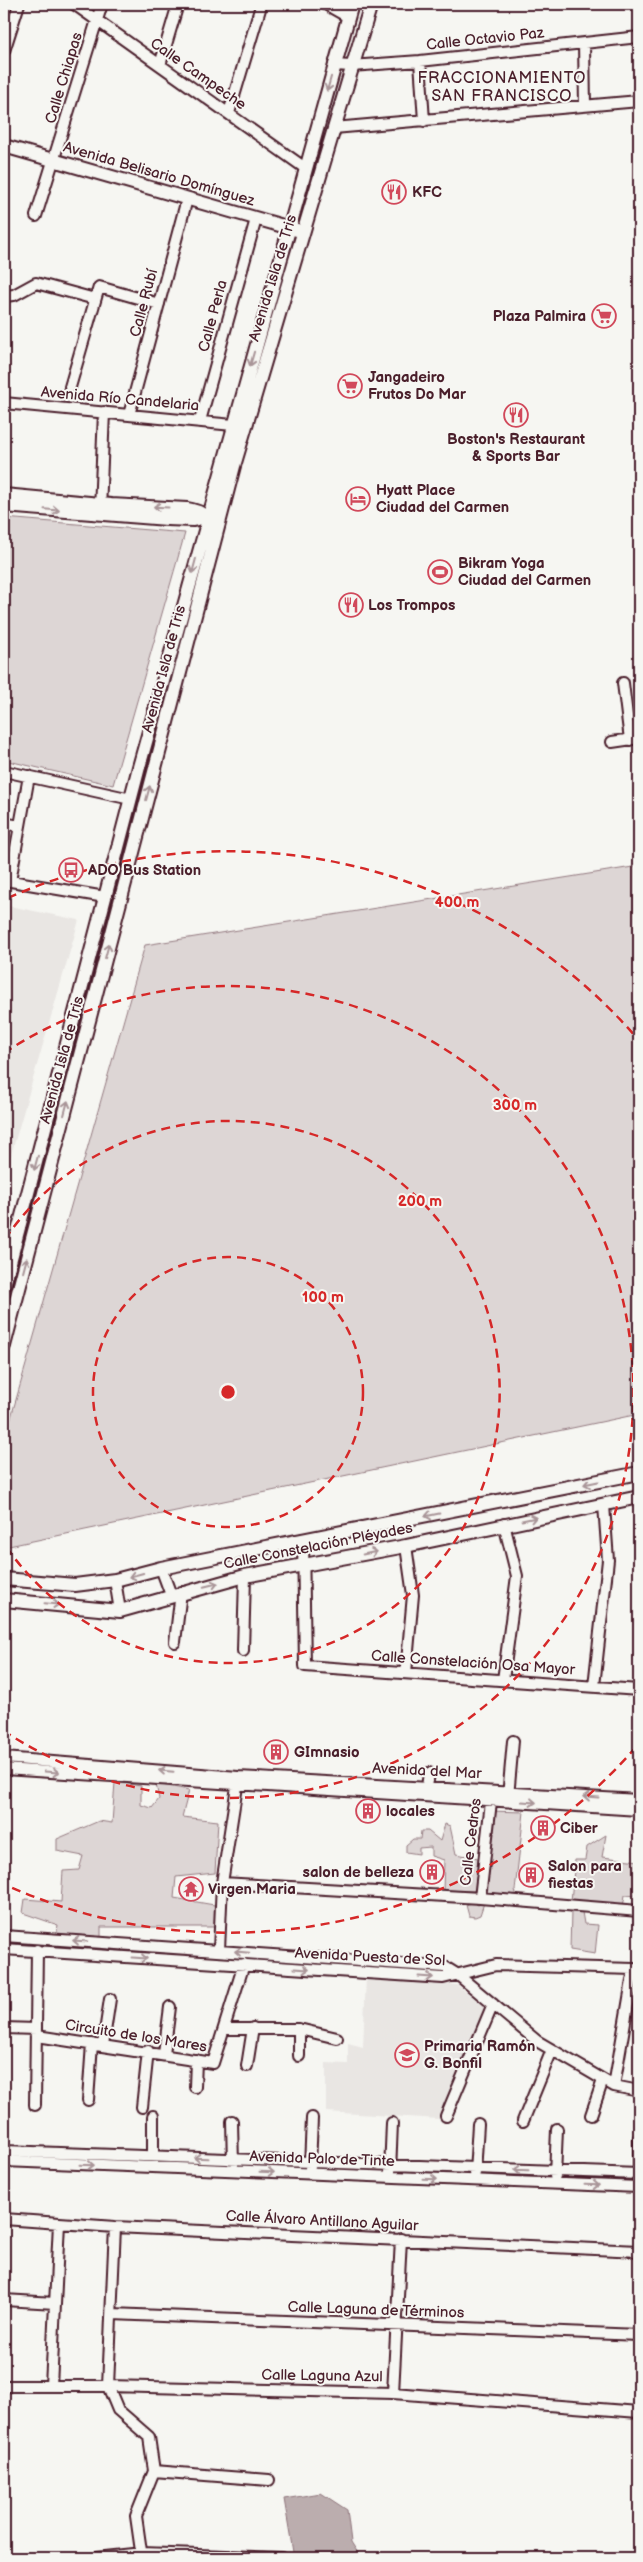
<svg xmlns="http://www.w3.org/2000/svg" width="643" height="2562" viewBox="0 0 643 2562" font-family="'Balsamiq Sans',sans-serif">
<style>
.built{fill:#e9e6e3}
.green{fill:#ddd6d5;stroke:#947a80}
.water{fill:#bbadae;stroke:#8e747a}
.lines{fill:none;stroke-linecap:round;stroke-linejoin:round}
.minor-casing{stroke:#4a1f2b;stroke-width:14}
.major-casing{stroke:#4a1f2b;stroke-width:16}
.minor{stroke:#f6f6f2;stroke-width:10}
.major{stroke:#f6f6f2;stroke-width:12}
.oneway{stroke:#a99598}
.ring{fill:none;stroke:#d62828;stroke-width:2.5;stroke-dasharray:9 6}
.labels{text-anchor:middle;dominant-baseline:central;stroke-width:4;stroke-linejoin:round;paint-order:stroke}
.street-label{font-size:15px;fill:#4a1f2b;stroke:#f6f6f2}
.poi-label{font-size:15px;font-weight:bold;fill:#4a1f2b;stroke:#f6f6f2;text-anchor:start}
.neighbourhood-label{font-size:16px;letter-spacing:1px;fill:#4a1f2b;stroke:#f6f6f2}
.centre{fill:#d62828;stroke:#f6f6f2;stroke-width:2.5}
.ring-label{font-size:15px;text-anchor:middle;font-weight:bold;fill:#d62828;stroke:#f6f6f2;stroke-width:4;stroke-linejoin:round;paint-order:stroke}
</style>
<rect width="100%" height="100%" fill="#f6f6f2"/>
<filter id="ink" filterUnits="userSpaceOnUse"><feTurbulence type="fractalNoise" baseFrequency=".02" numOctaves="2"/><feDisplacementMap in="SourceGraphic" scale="10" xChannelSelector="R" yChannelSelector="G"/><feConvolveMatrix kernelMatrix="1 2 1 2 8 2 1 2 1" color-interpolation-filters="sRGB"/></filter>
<g filter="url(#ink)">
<!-- built -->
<path class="built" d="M4,905L79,920L4,1179Z
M366,1977L457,1985L487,2008L439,2119L326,2112V2063L348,2064V2043L363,2047Z"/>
<!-- green -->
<path class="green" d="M4,518L185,533L113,785L4,760Z
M639,866V1414L4,1547V1442L145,945Z
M115,1782L141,1786V1805L152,1808L159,1799L156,1784L189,1790L182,1817L218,1821L215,1873L176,1877L174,1898L220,1906L216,1927H101V1938L56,1937L58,1925L23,1913L25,1899L61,1902L63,1871L79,1870L83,1856L57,1851V1839L99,1821L112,1823Z
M489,1811L524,1812L515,1890L518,1900L480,1897Z
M445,1824L450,1826L456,1854L478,1858L476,1891L443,1890L444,1860L431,1856V1847L419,1848V1854L406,1852V1845L413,1839H420L421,1831H428L440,1841Z
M606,1835L602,1857L639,1861V1907L638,1896L625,1895L623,1907L571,1901L575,1860H585L587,1847Z
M472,1902L478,1905L484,1903L480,1915L475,1917L469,1916L466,1905Z
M571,1912H582L584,1924L598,1925L595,1954L570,1950Z"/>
<!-- water -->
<path class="water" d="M321,2493L347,2510L351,2542L358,2553V2558H294L284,2499Z"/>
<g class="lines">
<!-- minor casing -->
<g class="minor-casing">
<path id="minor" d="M74,4L305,168
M325,4L348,17
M584,43L585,106
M4,51L19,4
M420,61L424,121
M160,65L178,4
M334,65L351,66L420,61L639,37
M229,113L260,9
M334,128L639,101
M36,216L102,4
M4,296L14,295L36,283L95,299
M70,387L99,287L159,304
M4,403L233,425
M129,415L187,199
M200,421L256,219
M100,510L104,412
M623,683L630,740
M612,742L639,738
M4,771L131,799
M4,823L19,826
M5,880L105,897
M10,881L29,776
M303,1539L305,1666L639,1690
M406,1546L413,1595L406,1673
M161,1568L171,1595
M115,1580L120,1611
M175,1642L181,1592
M243,1651L245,1576
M503,1680L517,1576L504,1524
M594,1686L608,1560L604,1505
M4,1758L238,1777L639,1800
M4,1769L639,1810
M427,1787L429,1773
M508,1797L513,1741
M222,1883L480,1898L639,1911
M480,1898L492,1793
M4,1936L445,1967L458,1975L537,2041L614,2086L639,2091
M4,1949L443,1978L496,1965L634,1969L614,2086
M219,1950L222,1883L238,1780
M4,2028L36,2029
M224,2029H299L337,2038
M37,2036L213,2063L244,1964
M103,2045L110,1999
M164,2054L170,2007
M299,2056V2029
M247,2066L253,2028
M195,2087L196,2060
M88,2100L92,2044
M35,2105L37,1950
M142,2107L148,2051
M591,2115L603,2080
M446,2116L493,2004
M232,2121L233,2165
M523,2121L552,2050
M4,2151L639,2174
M4,2161L639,2187
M153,2163V2116
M310,2167L312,2118
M390,2172L392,2123
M475,2173L478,2124
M555,2176L557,2129
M639,2180V2138
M4,2219L115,2227L639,2251
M115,2227L108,2386L118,2410L149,2437L154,2471L136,2516L142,2558
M4,2300L55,2303
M112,2314L639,2335
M4,2386H108L393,2393L639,2412
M51,2386L59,2223
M393,2393L401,2239
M154,2471L269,2480
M96,2558L142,2553L281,2558"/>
</g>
<!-- major casing -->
<g class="major-casing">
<path id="major" d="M4,146L297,230
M4,495L111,505L187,509C197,511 206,513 210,523
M4,506L167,519L193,520L210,516
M4,1285L139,767L352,4
M4,1346L234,466L371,4
M4,1579L75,1585L115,1580L161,1568L639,1473
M4,1600L120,1611L245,1576L406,1546L639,1497"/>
</g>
<!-- minor -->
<use href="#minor" class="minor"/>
<!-- major -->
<use href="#major" class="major"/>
</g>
<!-- one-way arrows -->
<defs><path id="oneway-shaft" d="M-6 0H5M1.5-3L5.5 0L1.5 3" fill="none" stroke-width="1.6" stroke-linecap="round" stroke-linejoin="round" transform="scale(1.25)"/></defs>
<g class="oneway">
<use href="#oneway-shaft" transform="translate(329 84) rotate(106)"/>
<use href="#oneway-shaft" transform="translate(252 359) rotate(106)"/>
<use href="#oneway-shaft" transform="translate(161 507) rotate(-177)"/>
<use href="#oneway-shaft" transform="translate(52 510) rotate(5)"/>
<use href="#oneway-shaft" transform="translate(194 566) rotate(105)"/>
<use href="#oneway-shaft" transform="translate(148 793) rotate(-75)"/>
<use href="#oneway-shaft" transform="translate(107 951) rotate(-75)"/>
<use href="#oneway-shaft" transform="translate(66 1108) rotate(-75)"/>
<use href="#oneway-shaft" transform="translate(36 1163) rotate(105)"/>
<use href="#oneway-shaft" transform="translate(25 1265) rotate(-75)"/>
<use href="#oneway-shaft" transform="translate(591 1483) rotate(168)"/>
<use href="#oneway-shaft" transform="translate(432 1515) rotate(169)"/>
<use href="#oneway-shaft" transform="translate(529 1519) rotate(-11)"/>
<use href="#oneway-shaft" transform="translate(370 1553) rotate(-11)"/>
<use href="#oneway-shaft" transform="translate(136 1575) rotate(165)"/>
<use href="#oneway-shaft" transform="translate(211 1585) rotate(-14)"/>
<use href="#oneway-shaft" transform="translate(52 1604) rotate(5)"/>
<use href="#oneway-shaft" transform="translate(166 1771) rotate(-175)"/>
<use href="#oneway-shaft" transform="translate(52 1772) rotate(4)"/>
<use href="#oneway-shaft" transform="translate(591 1797) rotate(-176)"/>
<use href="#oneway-shaft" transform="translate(529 1802) rotate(4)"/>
<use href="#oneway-shaft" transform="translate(80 1941) rotate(-176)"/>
<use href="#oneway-shaft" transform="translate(242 1952) rotate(-175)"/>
<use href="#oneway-shaft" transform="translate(140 1958) rotate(4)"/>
<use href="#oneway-shaft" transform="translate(302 1969) rotate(4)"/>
<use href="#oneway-shaft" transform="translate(426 1977) rotate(4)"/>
<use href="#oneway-shaft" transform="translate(201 2158) rotate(-178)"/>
<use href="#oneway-shaft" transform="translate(87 2165) rotate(2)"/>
<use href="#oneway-shaft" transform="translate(521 2170) rotate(-178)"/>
<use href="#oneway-shaft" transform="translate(267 2172) rotate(2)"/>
<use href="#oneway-shaft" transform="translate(430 2179) rotate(2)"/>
<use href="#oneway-shaft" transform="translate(592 2185) rotate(2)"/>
</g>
</g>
<!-- distance rings -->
<g class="ring">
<circle cx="228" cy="1392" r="135"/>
<path d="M5 1239A271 271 0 1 1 5 1545"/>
<path d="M4 1053A406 406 0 1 1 4 1731"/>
<path d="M636 1747A541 541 0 0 1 8 1886M8 898A541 541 0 0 1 636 1037"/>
</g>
<!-- icons -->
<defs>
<g id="restaurant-ring" transform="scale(1.25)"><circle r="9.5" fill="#f6f6f2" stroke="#d1495b" stroke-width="1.5"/><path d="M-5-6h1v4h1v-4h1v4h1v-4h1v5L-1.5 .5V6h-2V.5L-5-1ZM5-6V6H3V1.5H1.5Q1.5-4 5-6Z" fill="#d1495b"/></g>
<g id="supermarket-ring" transform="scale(1.25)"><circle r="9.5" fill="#f6f6f2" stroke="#d1495b" stroke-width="1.5"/><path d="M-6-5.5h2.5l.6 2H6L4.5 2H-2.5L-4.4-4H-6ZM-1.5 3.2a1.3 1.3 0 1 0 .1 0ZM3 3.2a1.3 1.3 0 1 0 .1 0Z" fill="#d1495b"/></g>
<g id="hotel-ring" transform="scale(1.25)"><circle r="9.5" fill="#f6f6f2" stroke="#d1495b" stroke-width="1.5"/><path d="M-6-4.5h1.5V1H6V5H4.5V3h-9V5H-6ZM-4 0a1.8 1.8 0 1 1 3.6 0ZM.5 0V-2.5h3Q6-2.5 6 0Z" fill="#d1495b"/></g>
<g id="stadium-ring" transform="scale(1.25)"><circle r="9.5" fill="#f6f6f2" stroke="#d1495b" stroke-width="1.5"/><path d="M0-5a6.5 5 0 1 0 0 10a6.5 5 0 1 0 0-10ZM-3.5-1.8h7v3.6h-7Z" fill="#d1495b"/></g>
<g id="bus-ring" transform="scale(1.25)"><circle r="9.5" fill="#f6f6f2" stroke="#d1495b" stroke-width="1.5"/><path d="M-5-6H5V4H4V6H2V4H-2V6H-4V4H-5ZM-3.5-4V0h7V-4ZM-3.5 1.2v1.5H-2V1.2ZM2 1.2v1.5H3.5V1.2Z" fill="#d1495b"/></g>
<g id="building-ring" transform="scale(1.25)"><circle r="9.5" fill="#f6f6f2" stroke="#d1495b" stroke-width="1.5"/><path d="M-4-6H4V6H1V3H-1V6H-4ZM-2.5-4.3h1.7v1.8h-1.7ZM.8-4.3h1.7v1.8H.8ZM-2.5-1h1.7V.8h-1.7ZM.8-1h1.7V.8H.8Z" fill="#d1495b"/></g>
<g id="temple-ring" transform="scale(1.25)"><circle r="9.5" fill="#f6f6f2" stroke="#d1495b" stroke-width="1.5"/><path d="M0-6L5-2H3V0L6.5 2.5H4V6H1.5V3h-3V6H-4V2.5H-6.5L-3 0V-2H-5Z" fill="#d1495b"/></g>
<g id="school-ring" transform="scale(1.25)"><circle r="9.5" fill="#f6f6f2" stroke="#d1495b" stroke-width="1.5"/><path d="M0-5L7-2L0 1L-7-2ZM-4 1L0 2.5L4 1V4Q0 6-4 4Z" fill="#d1495b"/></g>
</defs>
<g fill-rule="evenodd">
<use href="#restaurant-ring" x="394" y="192"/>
<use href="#supermarket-ring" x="604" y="316"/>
<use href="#supermarket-ring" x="350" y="386"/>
<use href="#restaurant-ring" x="516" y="415"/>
<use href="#hotel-ring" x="358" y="499"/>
<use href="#stadium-ring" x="440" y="572"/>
<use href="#restaurant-ring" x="351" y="605"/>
<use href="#bus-ring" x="71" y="870"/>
<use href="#building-ring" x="276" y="1752"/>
<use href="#building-ring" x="368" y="1811"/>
<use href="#building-ring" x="543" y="1828"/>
<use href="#building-ring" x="432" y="1872"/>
<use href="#building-ring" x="531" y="1875"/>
<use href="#temple-ring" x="191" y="1889"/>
<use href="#school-ring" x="407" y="2055"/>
</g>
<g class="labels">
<!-- street labels -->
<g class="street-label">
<text transform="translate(485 39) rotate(-6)">Calle Octavio Paz</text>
<text transform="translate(198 74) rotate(35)">Calle Campeche</text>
<text transform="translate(64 78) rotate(-73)">Calle Chiapas</text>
<text transform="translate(159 174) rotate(16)">Avenida Belisario Domínguez</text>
<text transform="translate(273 278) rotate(-73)">Avenida Isla de Tris</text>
<text transform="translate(144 303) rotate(-75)">Calle Rubí</text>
<text transform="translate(213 316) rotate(-75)">Calle Perla</text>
<text transform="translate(120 399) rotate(5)">Avenida Río Candelaria</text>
<text transform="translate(164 669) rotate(-75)">Avenida Isla de Tris</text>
<text transform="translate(62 1060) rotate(-75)">Avenida Isla de Tris</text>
<text transform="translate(318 1546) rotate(-11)">Calle Constelación Pléyades</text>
<text transform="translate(473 1663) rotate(4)">Calle Constelación Osa Mayor</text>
<text transform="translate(427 1771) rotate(3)">Avenida del Mar</text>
<text transform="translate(471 1842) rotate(-83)">Calle Cedros</text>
<text transform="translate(370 1957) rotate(3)">Avenida Puesta de Sol</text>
<text transform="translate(136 2036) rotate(9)">Circuito de los Mares</text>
<text transform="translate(322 2159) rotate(2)">Avenida Palo de Tinte</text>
<text transform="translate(322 2221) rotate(3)">Calle Álvaro Antillano Aguilar</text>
<text transform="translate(376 2310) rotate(2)">Calle Laguna de Términos</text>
<text transform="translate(322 2376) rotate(1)">Calle Laguna Azul</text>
</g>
<!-- poi labels -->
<g class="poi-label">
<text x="412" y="192">KFC</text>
<text x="586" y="316" text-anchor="end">Plaza Palmira</text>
<text x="368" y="377">Jangadeiro<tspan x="368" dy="17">Frutos Do Mar</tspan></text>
<text x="516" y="439" text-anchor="middle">Boston's Restaurant<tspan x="516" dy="17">&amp; Sports Bar</tspan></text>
<text x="376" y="490">Hyatt Place<tspan x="376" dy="17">Ciudad del Carmen</tspan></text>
<text x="458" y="563">Bikram Yoga<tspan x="458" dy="17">Ciudad del Carmen</tspan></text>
<text x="368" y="605">Los Trompos</text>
<text x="88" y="870">ADO Bus Station</text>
<text x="294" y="1752">GImnasio</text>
<text x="386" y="1811">locales</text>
<text x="560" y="1828">Ciber</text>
<text x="548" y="1866">Salon para<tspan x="548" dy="17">fiestas</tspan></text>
<text x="414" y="1872" text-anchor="end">salon de belleza</text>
<text x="208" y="1889">Virgen Maria</text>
<text x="424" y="2046">Primaria Ramón<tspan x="424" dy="17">G. Bonfil</tspan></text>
</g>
<!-- neighbourhood labels -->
<g class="neighbourhood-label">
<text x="502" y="78">FRACCIONAMIENTO<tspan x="502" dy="18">SAN FRANCISCO</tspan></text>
</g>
</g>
<circle cx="228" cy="1392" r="8" class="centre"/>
<g class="ring-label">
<text x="457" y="907">400 m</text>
<text x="515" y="1110">300 m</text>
<text x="420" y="1206">200 m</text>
<text x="323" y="1302">100 m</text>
</g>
<!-- margin -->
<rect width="643" height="2562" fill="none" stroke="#f6f6f2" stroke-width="20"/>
<rect x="10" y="10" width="623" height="2542" fill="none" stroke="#4a1f2b" stroke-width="2" filter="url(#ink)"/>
</svg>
